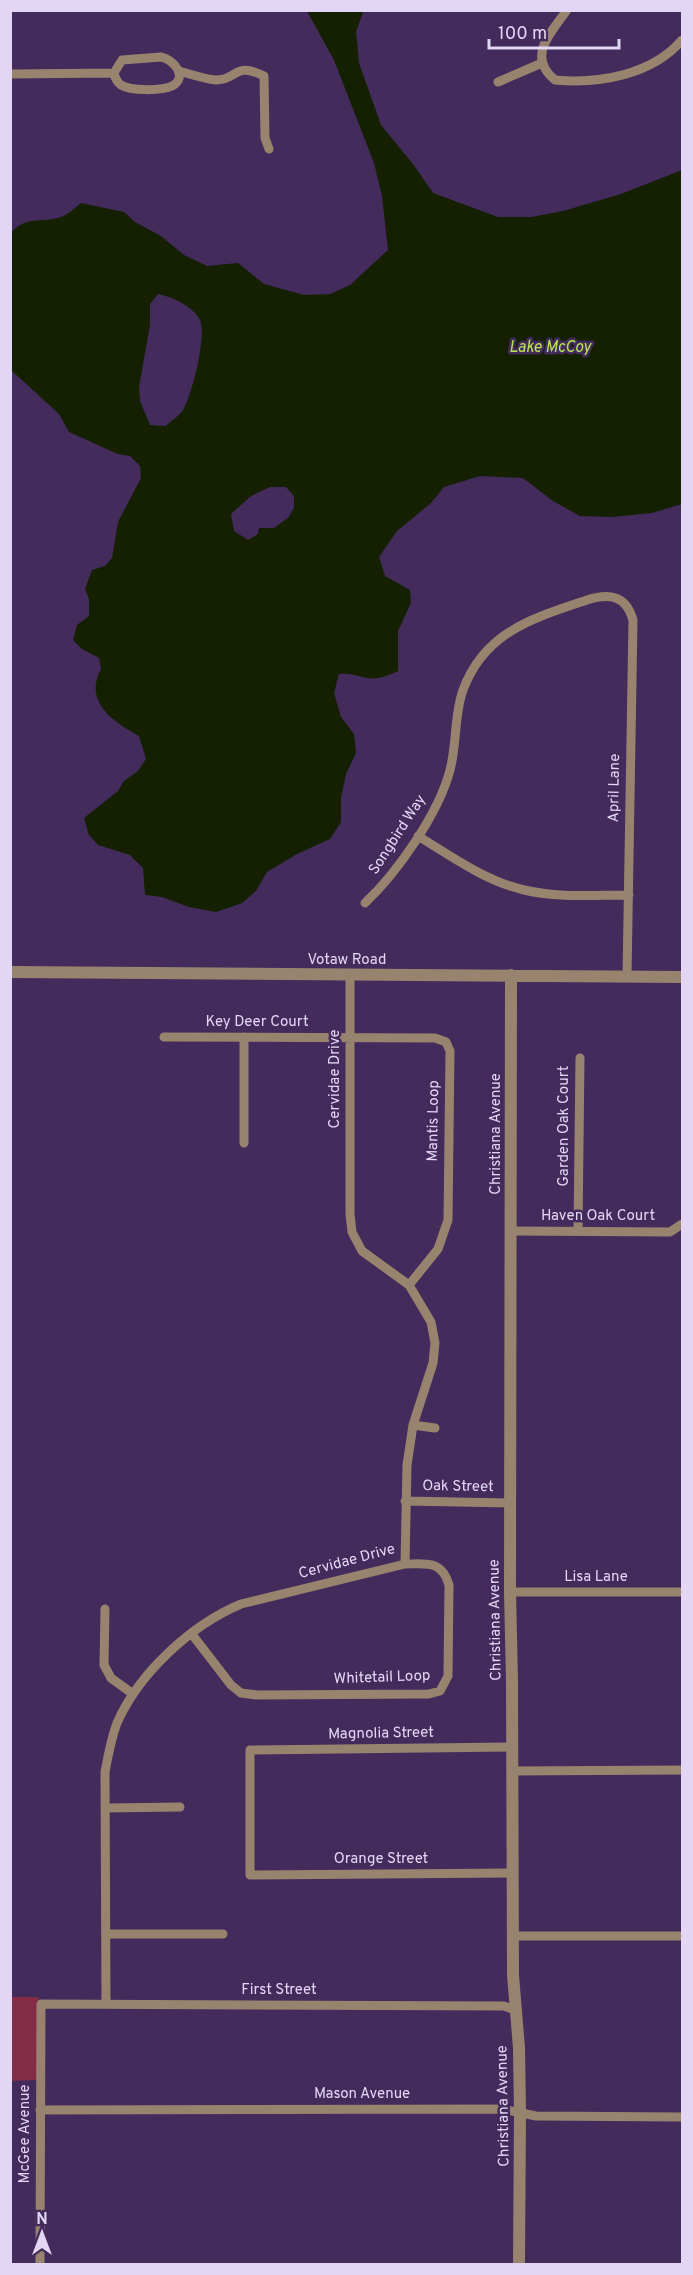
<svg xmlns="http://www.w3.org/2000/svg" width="693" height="2275" viewBox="0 0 693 2275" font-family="Overpass,sans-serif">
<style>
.green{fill:#842b47}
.water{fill:#152000;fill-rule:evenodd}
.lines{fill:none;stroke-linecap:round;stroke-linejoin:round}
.minor{stroke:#98836f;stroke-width:9}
.tertiary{stroke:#98836f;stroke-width:12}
.labels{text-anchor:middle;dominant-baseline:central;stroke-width:5;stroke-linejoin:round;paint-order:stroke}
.street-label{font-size:15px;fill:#e3d6f4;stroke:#432b5c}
.water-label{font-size:16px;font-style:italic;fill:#b8e64f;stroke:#432b5c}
</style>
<rect width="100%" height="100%" fill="#432b5c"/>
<!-- green -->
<path class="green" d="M10,1997H38V2080L11,2081Z"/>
<!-- water -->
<path class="water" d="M307,11H366L363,12L356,32L359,63L381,125L413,164L433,193L498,217H532L563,211L621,194L682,170V504L652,513L612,517L580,516L553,501L523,478L480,476L444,487L431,503L397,531L379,557L385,576L410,590L411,603L398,631V671C387,676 376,681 363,677C354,675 349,673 339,674L334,693L341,717L354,734L356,753L346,774L341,798V822L330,839L297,854L267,872L256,891L242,903L216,912L189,907L162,897L145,895L143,868L130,855L98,845L89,835L84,818L118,791L124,781L138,771L146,759L139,736C114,722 83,702 101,669L99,658L82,649L73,640L77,625L89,616V599L85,589L92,570L105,566L112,558L118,522L141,478L140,466L130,456L118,454L69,432L59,414L11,370L10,308L12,299L11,232C31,214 40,224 61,217C67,215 75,208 81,203L124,212L135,222L161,236L184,255L207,266L238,263L264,284L304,295L330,294L350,285L388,250L382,196L374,163L334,60ZM158,294C172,297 193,306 200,320C207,336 192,395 183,410C179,416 171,421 166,426L150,425L140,401L139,387L150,325V304ZM270,487H286L294,496V508L288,518L274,528H259L258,534L248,540L234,531L231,514L251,496Z"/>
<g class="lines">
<!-- minor -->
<path class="minor" d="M567,10C551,33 526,56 555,80C599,84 652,75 682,40
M161,57C173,59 189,77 172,86C162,91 130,91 121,85C117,82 115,78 114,73L122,60Z
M179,71C190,74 204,79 216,80C238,80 234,61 264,76L265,138L269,149
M10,74L114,73
M498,82L542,63
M418,836C451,856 485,881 524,890C558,898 594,895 629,895
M365,903C397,873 439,813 450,770C457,744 454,715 463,690C485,631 534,618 587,600C609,593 626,595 633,620L627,977
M350,975V1214L352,1232L362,1251L409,1285L431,1322L435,1343L433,1363L413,1425L407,1465L405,1564
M164,1037L435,1038L446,1042L450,1051L448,1220L438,1249L409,1285
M244,1143V1037
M511,1231L670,1232L682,1224
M578,1231L580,1058
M413,1425L435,1428
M405,1501L511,1503
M510,1592H682
M105,1609L104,1665L111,1678L133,1694
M513,1771L682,1770
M106,1808L180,1807
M512,1873L250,1875V1750L513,1747
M106,1934H223
M512,1936H682
M106,2004L105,1772C108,1756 111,1739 117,1723C139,1673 191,1625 241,1604L405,1564C427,1564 442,1560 449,1585L448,1676L440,1691L429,1694L257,1695L241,1693L231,1685L191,1633
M40,2110L502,2109L536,2116L682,2117
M40,2264L41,2004L504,2006L515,2010"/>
<!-- tertiary -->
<path class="tertiary" d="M10,972L682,977
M511,975L510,1592L512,1681L513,1975L519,2048L520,2112L519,2264"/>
</g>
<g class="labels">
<!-- street labels -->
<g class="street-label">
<text transform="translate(615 788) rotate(-89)">April Lane</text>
<text transform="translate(398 835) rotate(-57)">Songbird Way</text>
<text x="347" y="960">Votaw Road</text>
<text x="257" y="1022">Key Deer Court</text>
<text transform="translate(335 1079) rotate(-90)">Cervidae Drive</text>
<text transform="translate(434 1121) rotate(-89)">Mantis Loop</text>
<text transform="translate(564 1126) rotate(-90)">Garden Oak Court</text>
<text transform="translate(496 1134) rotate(-90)">Christiana Avenue</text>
<text x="598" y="1216">Haven Oak Court</text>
<text transform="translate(458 1487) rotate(1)">Oak Street</text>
<text transform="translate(347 1562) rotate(-15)">Cervidae Drive</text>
<text x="596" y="1577">Lisa Lane</text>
<text transform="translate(496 1620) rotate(-91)">Christiana Avenue</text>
<text transform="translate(382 1678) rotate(-2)">Whitetail Loop</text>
<text transform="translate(381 1734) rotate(-1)">Magnolia Street</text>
<text x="381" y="1859">Orange Street</text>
<text x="279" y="1990">First Street</text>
<text x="362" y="2094">Mason Avenue</text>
<text transform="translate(504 2106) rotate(-91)">Christiana Avenue</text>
<text transform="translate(25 2134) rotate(-90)">McGee Avenue</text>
</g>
<!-- water labels -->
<g class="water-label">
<text x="550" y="348">Lake McCoy</text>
</g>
</g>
<!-- border -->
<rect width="693" height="2275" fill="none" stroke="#e3d6f4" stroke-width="24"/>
<!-- north arrow -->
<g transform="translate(42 2233)" stroke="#432b5c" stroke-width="4.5" paint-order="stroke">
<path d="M0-4.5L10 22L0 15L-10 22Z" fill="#e3d6f4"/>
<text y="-9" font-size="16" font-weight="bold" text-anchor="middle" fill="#e3d6f4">N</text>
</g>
<!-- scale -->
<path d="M489 39v9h130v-9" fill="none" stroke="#e3d6f4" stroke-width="3"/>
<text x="498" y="39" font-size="18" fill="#e3d6f4" stroke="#432b5c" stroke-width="4.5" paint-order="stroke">100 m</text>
</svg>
